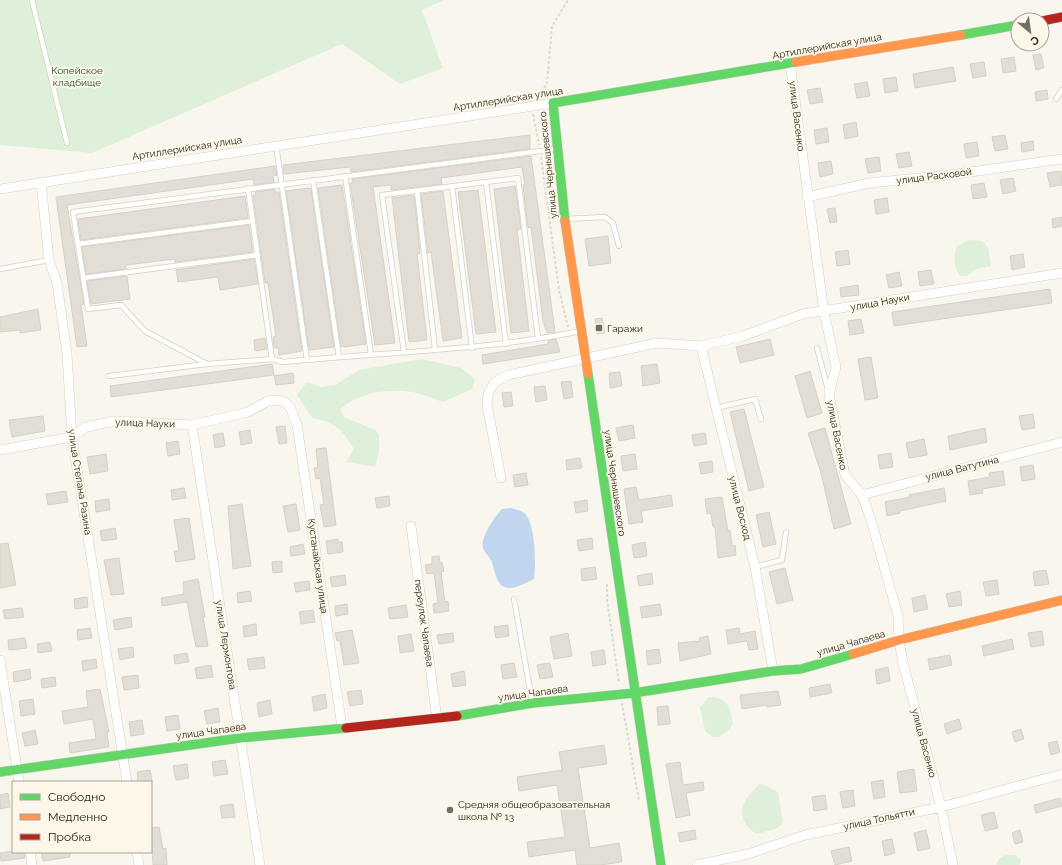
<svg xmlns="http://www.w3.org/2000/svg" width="1062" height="865" viewBox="0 0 1062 865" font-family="Raleway,sans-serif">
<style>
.green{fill:#dff0da}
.water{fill:#c2d5ef}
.building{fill:#e2ded5;stroke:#d5d1c8}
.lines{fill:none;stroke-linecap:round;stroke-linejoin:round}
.lane-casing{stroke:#d5d0c7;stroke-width:6}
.street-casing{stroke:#d5d0c7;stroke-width:10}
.fast-casing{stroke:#d5d0c7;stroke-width:10}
.slow-casing{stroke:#d5d0c7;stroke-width:10}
.jam-casing{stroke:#d5d0c7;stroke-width:10}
.path{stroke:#dbdad7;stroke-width:2;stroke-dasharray:3 2;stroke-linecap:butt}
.lane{stroke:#fefefc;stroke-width:4.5}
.street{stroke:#fefefc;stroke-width:9}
.fast{stroke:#63d668;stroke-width:9}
.slow{stroke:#ff974d;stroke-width:9}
.jam{stroke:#b3261e;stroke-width:9}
.poi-dot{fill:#726e63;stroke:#fdf7ea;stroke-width:1.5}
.labels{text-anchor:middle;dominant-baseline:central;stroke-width:3.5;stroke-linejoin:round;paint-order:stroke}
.street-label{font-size:10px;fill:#292418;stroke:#fdf7ea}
.park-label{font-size:10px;fill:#1e5020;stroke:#fdf7ea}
.poi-label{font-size:10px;fill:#292418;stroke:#fdf7ea;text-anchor:start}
</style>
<rect width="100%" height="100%" fill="#f9f6ee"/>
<!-- green -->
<path class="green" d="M0,0H444L422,10L443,68L400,84L342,44L92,153L0,145Z
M969,240L982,241L988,247L991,266L976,269L967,276H960C953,265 953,258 957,246Z
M422,359L461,368L475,379L472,389L443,402C433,399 422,393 411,392C386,388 359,393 340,409L344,417L375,430L379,435V451L375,467L346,462L354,449C342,429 335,422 312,418L297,395L307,382L321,387L335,385L359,370Z
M709,697C728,697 730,707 733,723L730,729L720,737H712L705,731L700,707Z
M760,783L778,792L783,822L778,828L757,834C748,830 739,817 743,806C746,797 754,790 760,783Z
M1006,855H1015L1021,859V862L1019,865H996L999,859Z"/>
<!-- water -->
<path class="water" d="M511,508C514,509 520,510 523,512C536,521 536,566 534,579C527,582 517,588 510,588C496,589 495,569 491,560C487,553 481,550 483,541C486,529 494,518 502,509Z"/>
<!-- building -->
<path class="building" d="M1041,54L1044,68L1036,70L1033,55Z
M1014,57L1016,71L1003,73L1001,59Z
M984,62L986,76L973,78L970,64Z
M953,67L956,81L915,88L913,74Z
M896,77L898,91L885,93L883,79Z
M867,82L870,96L857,98L854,84Z
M820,88L823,102L810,104L807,90Z
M1047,90L1048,99L1036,101L1035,92Z
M856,122L858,136L845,139L843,125Z
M827,128L829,142L816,144L814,130Z
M530,135V149L351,172L350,167L284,174L283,165Z
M1005,135L1008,149L995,151L992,137Z
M1033,141L1034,150L1022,152L1021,143Z
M977,142L979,156L966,158L964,144Z
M909,152L912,166L899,168L896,154Z
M531,156L555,332L547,333L543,321L531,227L528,228L523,185H525L522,167L441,178L442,184L391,190V185L373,187L395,343L375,345L350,183H353L352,179Z
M879,157L881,171L868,173L865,159Z
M831,161L833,174L820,177L818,163Z
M275,166L277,175L273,176L274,182L254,185L253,179L67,205L84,304L81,305L87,346L77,347L56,197Z
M1061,171L1062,185L1050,187L1047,173Z
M1013,178L1016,191L1003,194L1000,180Z
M984,183L987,197L973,199L971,185Z
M342,185L366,344L344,347L341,346L318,188Z
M515,186L521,229H517L529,331L511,333L494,189Z
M308,188L311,189L334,347L309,350L286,191Z
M275,189V192H279L302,351L279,355L278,348H274L273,337L276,336L268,283H265L253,195H256L255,192Z
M478,190L496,332L476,334L458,192Z
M443,191L462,338L443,341L431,252L428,253L421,194Z
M414,195L420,253L417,254L427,340L409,342L392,198Z
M245,196L248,218L81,240L78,219Z
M887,198L889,212L876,214L874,200Z
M835,208L837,222L830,223L827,209Z
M1062,217V226L1053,228L1052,219Z
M249,225L253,252L175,262V259L126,265V269L86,274L82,247Z
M608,236L611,263L589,266L585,239Z
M848,250L850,264L837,266L835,252Z
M1023,254L1025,267L1012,270L1010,256Z
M254,259L258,284L220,290L218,277L178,282L176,270Z
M931,270L934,284L920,286L918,272Z
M899,272L902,286L889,288L886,275Z
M127,276L130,299L91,304L87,281Z
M858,285L859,295L841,297L840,288Z
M1050,289L1052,303L894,326L892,312Z
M38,309L41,330L20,333V330L0,332V317Z
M602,318L605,333L597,334L595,319Z
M861,319L864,333L850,335L848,321Z
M265,338L267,349L255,351L254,340Z
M556,339L560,352L483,364L482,355L548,344V341Z
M770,339L774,355L740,363L736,347Z
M871,357L878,398L865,400L858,359Z
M272,364L274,375L111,397L110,386Z
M657,364L660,383L643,386L641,366Z
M810,371L822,413L807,418L795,376Z
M620,372L622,386L610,388L609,373Z
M293,373L294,383L276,385L274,376Z
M571,381L573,397L564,399L561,382Z
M545,386L547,400L536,402L534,387Z
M511,392L513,406L504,407L502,393Z
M744,409L764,487L749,491L730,412Z
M1033,414L1035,428L1022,430L1019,416Z
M43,416L45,431L12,437L9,420Z
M633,425L635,438L619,441L616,428Z
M285,426L287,443L279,444L276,427Z
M825,428L851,524L834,529L821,473L808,433Z
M985,428L987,442L950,450L948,436Z
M250,430L252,443L241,445L239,432Z
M223,433L225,446L215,448L213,435Z
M705,433L707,444L694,446L692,435Z
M924,439L927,455L909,458L906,443Z
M178,441L180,454L168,456L166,443Z
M326,448L336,525L324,527L320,505L324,504L320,478L316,479L314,468L318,467L316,449Z
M891,453L893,467L880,469L878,455Z
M106,454L108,471L90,474L87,457Z
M635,454L637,469L623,471L621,456Z
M580,458L582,468L567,470L566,460Z
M712,461L713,472L701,474L699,463Z
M1033,465L1035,479L1022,481L1020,467Z
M1003,471L1005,485L982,489L983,493L970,495L968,481L990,477L989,473Z
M526,473L528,485L515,487L513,475Z
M636,487L639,500L671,495L673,506L641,511L643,522L629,524L624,489Z
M184,488L186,498L172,500L171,490Z
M944,488L946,501L900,511V513L887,516L885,502L910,497L909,495Z
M66,491L68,502L48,505L46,494Z
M389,496L390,506L377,508L375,498Z
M722,497L728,531L730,530L732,546L735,545L736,555L718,558L715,527H713L711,513L707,514L705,499Z
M109,499L110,510L96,512L95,501Z
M587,500L588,511L576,513L574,502Z
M242,504L251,566L233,569L228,506Z
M296,504L300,530L288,532L283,506Z
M769,512L776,544L763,547L756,515Z
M189,518L195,559L176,562L174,551H179L174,520Z
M115,528L117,539L102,541L100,531Z
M592,538L593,549L579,551L577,540Z
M338,539V542H342L343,552L328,554L326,541Z
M645,542L647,556L634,558L632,545Z
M8,543L16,585L0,588V544Z
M303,544L305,554L291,556L290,547Z
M439,556L440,563L442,562L444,571L441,572L445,602L448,601L449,611L434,613L433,604L438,603L434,573L427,574L425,565L432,564V557Z
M119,558L124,594L111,595L104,560Z
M282,561V572L273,573L272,562Z
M595,567L597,579L582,581L581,569Z
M785,568L793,600L777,604L769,572Z
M1046,570L1049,584L1035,586L1033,572Z
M652,573L653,584L639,586L637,576Z
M345,575L346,585L332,587L330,577Z
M198,579L205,617H203L208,646L196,647L187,602L162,606L161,598L184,594L183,582Z
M997,580L999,594L986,596L983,582Z
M309,581L310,590L296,592L294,583Z
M250,591L252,601L238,603L237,593Z
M960,591L962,605L949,607L946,594Z
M925,595L928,609L914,612L912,598Z
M87,597L88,607L75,609L74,599Z
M347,604L348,614L336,616L335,606Z
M660,604L662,615L642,618L640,607Z
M406,605L408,617L390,619L388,608Z
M22,608L24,617L5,619L3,610Z
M313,610L315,622L301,624L299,612Z
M131,617L132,627L115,630L113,620Z
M256,624L257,635L244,637L243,626Z
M508,625L509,636L496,638L494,627Z
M90,628L92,638L78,640L77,630Z
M739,628L740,634L755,631L758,649L749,650L747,641L728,644L726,630Z
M352,630L359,663L344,665L340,641H337L335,633Z
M1042,631L1044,645L1031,647L1028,633Z
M453,633L454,642L439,644L437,635Z
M568,633L572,656L554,659L550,637Z
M411,634L414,651L400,653L398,636Z
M708,636L711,654L680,661L678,643L700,641L699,638Z
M25,638L27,648L9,650L8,640Z
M1012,639L1014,649L984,656L982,646Z
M50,642L52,651L38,653L37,644Z
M133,647L134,657L120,660L118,649Z
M659,649L661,663L648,665L646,651Z
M604,650L606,664L593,666L591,652Z
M187,653L189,662L175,664L174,655Z
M950,655L952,665L930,670L928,659Z
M264,657L265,668L249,670L247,659Z
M96,659L97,668L83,671L82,661Z
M514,663L517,677L503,679L501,665Z
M550,663L553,677L540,679L537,665Z
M211,665L213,677L197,679L195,668Z
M888,667L890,681L877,684L875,670Z
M30,669L31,679L14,682L13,672Z
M464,671L466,685L453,687L451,674Z
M138,675L139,688L124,690L122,677Z
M55,677L56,686L42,688L41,679Z
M830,684L832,693L810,697L809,688Z
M100,689L109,732H107L109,747L70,753L69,743L96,739L93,719L64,724L62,711L88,707L86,691Z
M361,690L363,704L350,706L347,692Z
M778,691L781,705L767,707V705L742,709L740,695Z
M325,694L327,708L314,711L312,697Z
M33,699L35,714L21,716L19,701Z
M270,700L272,714L259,717L257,703Z
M668,706L670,724L658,725L657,707Z
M218,708L220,722L207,724L204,711Z
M178,715L180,729L167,731L165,717Z
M959,719L962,729L947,734L944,724Z
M142,720L144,734L131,736L129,722Z
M1021,729L1024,739L1015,742L1012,732Z
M35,730L38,744L25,746L22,733Z
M1057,741L1060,752L1051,755L1048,743Z
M604,745L607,764L578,768L590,848L619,843L622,862L600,865H577L575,850L529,857L527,842L565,837L557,785L519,791L517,777L562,770L559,752Z
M225,760L228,774L214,776L212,762Z
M680,762L683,785L703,782L704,790L686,793L690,815L676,818L666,764Z
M187,764L189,778L176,780L173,766Z
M914,769L917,791L900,793L897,772Z
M150,770L152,782H138L137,772Z
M883,780L885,797L874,799L871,782Z
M853,790L855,806L843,808L840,792Z
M8,793L10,807L0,809V795Z
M825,795L827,809L814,811L812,797Z
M1060,798L1062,806L1036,813L1034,805Z
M233,804L235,817L222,818L220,806Z
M994,812L998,828L985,831L981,815Z
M159,827L163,849L166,848L167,865H153L151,828Z
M695,830L696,839L680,842L678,833Z
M926,830L930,848L918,851L914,833Z
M1020,830L1023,842L1015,844L1012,833Z
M892,839L895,853L885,856L882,841Z
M849,847L852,861L835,865L831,851Z
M13,851L24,852L25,858L1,861L0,853Z
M41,852H70V857L43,861Z"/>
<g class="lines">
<!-- lane casing -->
<g class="lane-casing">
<path id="lane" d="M32,0L67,143
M1056,99L1062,90
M276,145L307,360
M556,149L73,212L88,309L121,305L145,331L207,364L272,359L283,362C382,352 483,351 581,331
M345,176L371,354
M313,180L339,357
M486,182L506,344
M452,186L472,348
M248,188L272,359
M417,191L435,349
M565,219L605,217L613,223L619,246
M78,244L253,221
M0,269L49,260
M83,278L258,255
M817,348L828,390
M404,352L382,195L518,178L538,338
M109,376L207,364
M716,408L755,399L761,419
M755,567L782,560L786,532
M514,599L532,701"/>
</g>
<!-- street casing -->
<g class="street-casing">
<path id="street" d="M790,63L824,312L836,367L829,394L845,475L862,495L871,520L898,616L899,640L903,663L941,807L953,865
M41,182L49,260L57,283L67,354L72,437L127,782
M0,189L553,103
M807,197L869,183L949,175L1062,159
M701,346L755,567L773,671
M192,425L260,865
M0,450L72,437L86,427L114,421L192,425L248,412L268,401L276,400L283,401L290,407L297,425L342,727
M501,478L487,405C487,388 494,381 508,375L657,343L701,346L743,336L803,314L1062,273
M862,495L1062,442
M411,526L437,719
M0,660L19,782
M30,852L32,865
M137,852L139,865
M697,865L748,854L805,835L941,807L1062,774"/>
</g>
<!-- fast casing -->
<g class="fast-casing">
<path id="fast" d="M961,35L1018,25
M565,221L553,103L796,62
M588,374L661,865
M457,716L533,703L634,693L773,671L801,669L853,654
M0,772L240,738L346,728"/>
</g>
<!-- slow casing -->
<g class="slow-casing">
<path id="slow" d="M796,62L961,35
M565,221L588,374
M853,654L899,640L1062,600"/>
</g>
<!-- jam casing -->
<g class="jam-casing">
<path id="jam" d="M1042,21L1062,17
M346,728L457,716"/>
</g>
<!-- path -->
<path class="path" d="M538,96L547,84L552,26L568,0
M533,114L539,145
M541,157L559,290L568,327
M607,584V600L619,683
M622,703L639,801"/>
<!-- lane -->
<use href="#lane" class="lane"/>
<!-- street -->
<use href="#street" class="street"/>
<!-- fast -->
<use href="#fast" class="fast"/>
<!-- slow -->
<use href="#slow" class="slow"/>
<!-- jam -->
<use href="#jam" class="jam"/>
</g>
<!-- markers -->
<g class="poi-dot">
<rect x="595" y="324" width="8" height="8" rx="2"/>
<circle cx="450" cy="810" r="4"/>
</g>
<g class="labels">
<!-- street labels -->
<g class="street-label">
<text transform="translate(827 46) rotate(-10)">Артиллерийская улица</text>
<text transform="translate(508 99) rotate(-9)">Артиллерийская улица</text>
<text transform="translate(797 116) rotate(83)">улица Васенко</text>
<text transform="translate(187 148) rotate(-9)">Артиллерийская улица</text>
<text transform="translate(548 165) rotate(-96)">улица Чернышевского</text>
<text transform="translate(934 176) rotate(-7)">улица Расковой</text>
<text transform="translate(880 302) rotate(-10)">улица Науки</text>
<text transform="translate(145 423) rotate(2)">улица Науки</text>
<text transform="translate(837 435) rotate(79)">улица Васенко</text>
<text transform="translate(962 468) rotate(-14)">улица Ватутина</text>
<text transform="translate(80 482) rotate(81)">улица Степана Разина</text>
<text transform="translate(615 483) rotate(82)">улица Чернышевского</text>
<text transform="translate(740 508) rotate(76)">улица Восход</text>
<text transform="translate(318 566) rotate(82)">Кустанайская улица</text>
<text transform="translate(424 623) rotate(82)">переулок Чапаева</text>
<text transform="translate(851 643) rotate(-16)">улица Чапаева</text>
<text transform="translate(226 645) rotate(81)">улица Лермонтова</text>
<text transform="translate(533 693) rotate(-8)">улица Чапаева</text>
<text transform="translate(211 731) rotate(-8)">улица Чапаева</text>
<text transform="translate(924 743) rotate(75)">улица Васенко</text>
<text transform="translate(879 819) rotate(-12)">улица Тольятти</text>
</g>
<!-- park labels -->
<g class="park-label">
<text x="77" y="70">Копейское<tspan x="77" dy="12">кладбище</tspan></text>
</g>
<!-- poi labels -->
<g class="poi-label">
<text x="607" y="328">Гаражи</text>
<text x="458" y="804">Средняя общеобразовательная<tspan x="458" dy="12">школа № 13</tspan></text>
</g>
</g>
<!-- legend -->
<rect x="12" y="781" width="140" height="72" fill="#fdf7ea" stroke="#a8a396"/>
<rect x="20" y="794" width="20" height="6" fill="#63d668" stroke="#a8a396"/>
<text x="48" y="801" font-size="12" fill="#292418">Свободно</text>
<rect x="20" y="814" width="20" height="6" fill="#ff974d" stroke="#a8a396"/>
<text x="48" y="821" font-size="12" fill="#292418">Медленно</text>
<rect x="20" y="834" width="20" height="6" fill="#b3261e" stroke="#a8a396"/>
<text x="48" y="841" font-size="12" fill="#292418">Пробка</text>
<!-- north arrow -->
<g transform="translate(1030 32) rotate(151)"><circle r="19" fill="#fdf7ea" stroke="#a8a396"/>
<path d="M0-3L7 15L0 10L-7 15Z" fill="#726e63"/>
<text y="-6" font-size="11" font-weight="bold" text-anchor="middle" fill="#292418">С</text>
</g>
</svg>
